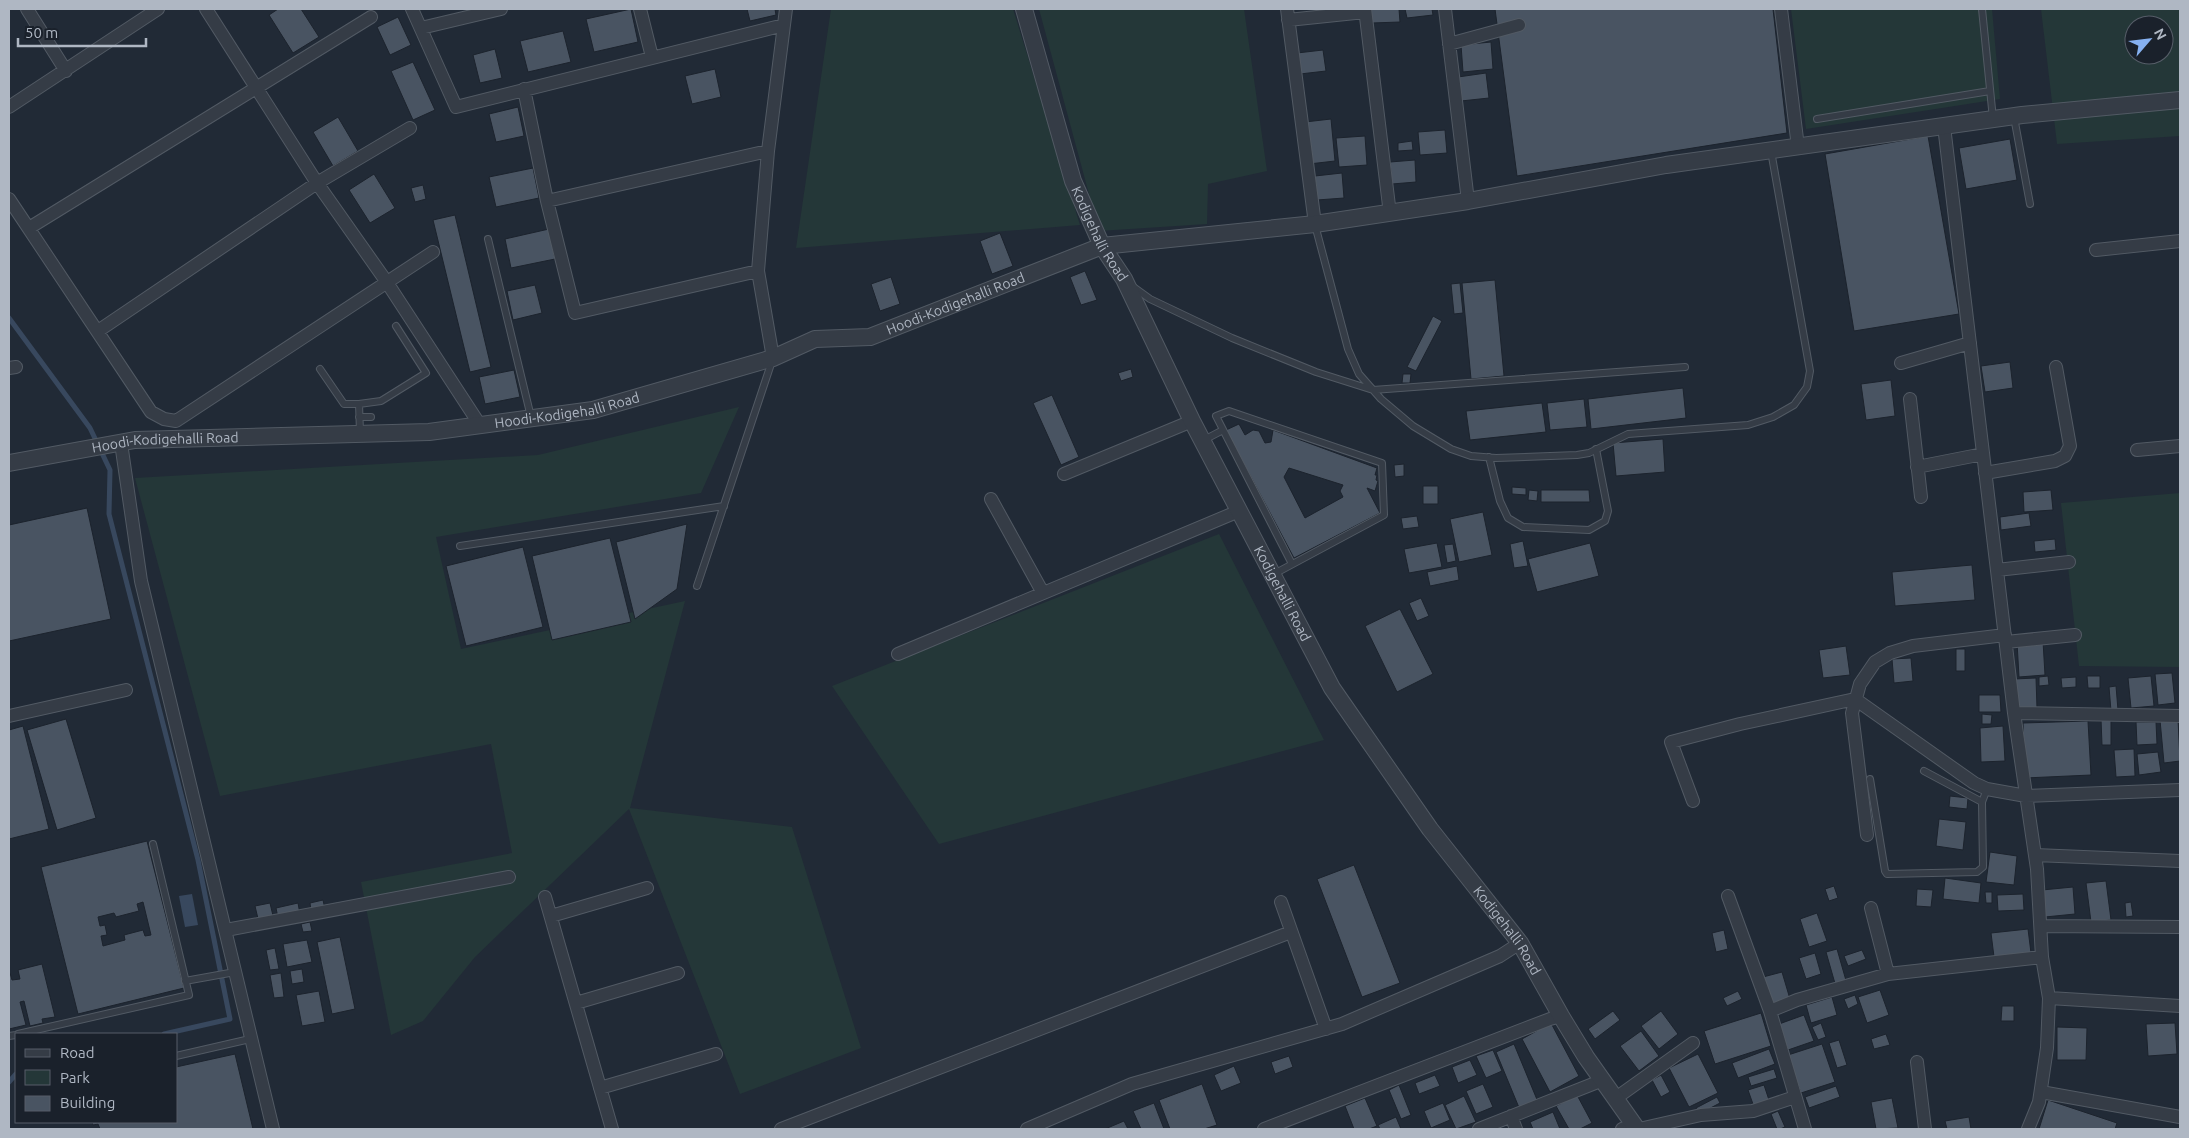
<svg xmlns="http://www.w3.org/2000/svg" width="2189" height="1138" viewBox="0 0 2189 1138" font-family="Ubuntu,sans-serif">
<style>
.green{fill:#243738;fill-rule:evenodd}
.water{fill:#38485e}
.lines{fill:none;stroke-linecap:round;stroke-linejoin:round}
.stream{stroke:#38485e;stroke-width:5}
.building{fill:#495462;stroke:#1c232d;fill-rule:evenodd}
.service-casing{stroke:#525a64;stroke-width:8}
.minor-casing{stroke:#525a64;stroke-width:14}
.tertiary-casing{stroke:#525a64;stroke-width:18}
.service{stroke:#353c46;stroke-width:6}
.minor{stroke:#353c46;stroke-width:12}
.tertiary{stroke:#353c46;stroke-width:16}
.labels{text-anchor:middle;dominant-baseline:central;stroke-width:5;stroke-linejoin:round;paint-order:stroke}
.street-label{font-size:14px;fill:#afb7c3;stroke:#1a212b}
</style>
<rect width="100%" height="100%" fill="#212a36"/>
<!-- green -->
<path class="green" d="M831,9H1013L1080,225L796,248Z
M1039,9H1244L1267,171L1208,184L1207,224L1099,231Z
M1791,9H1992L2000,99L1806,129Z
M2041,9H2180V136L2057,144ZM2134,25H2164V55H2134Z
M739,407L701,493L436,537L461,649L685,601L630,808L792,827L861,1048L740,1094L629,809L475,957L423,1021L391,1035L361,882L512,853L491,744L220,796L135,478L538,455Z
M2180,493V667L2079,666L2061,503Z
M1219,534L1324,740L939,844L832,686Z"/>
<!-- water -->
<path class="water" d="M192,894L198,925L185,927L179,896Z"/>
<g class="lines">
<!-- stream -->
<path class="stream" d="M9,318L90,428L110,470L109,514L198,860L230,1019L164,1034
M9,1082L16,1074"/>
</g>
<!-- building -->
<path class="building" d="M278,9H301L319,37L293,53L269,15Z
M631,9L638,42L594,52L586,19Z
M747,9H775L776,15L750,21Z
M1371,9H1399L1400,22L1372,23Z
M1405,9H1432L1433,15L1407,18Z
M1495,9H1773L1787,133L1517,176Z
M398,17L411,45L390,55L377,27Z
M563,31L571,62L528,72L520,41Z
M1491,42L1493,69L1463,72L1461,45Z
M495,49L502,78L480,83L473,55Z
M1323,50L1326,71L1300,74L1297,53Z
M413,62L435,110L413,120L391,71Z
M715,69L721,97L692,104L685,76Z
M1486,73L1489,98L1461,101L1458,77Z
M518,107L524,136L496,142L489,114Z
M338,117L358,151L333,166L313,132Z
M1331,119L1335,161L1309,164L1305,122Z
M1445,130L1447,153L1420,155L1418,132Z
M1365,136L1367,165L1339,167L1336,138Z
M1928,136L1959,314L1854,331L1825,154Z
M2010,139L2017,180L1966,189L1959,148Z
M1412,141L1413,150L1398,151V143Z
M1415,160L1416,182L1392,184L1390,162Z
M533,168L539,198L496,207L489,177Z
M1342,173L1344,198L1317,200L1315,176Z
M374,174L395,208L370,223L349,190Z
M423,185L426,199L415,202L411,188Z
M455,215L491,367L470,372L433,220Z
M549,229L555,259L511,268L505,239Z
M1000,233L1013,266L992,274L980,241Z
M1085,271L1097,300L1081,305L1070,277Z
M891,277L900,304L880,311L871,284Z
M1495,280L1504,376L1471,379L1462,283Z
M1460,283L1463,313L1454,314L1451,284Z
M535,285L542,313L513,320L507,291Z
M1433,316L1442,321L1416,371L1407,367Z
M2010,362L2013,388L1985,392L1981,366Z
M1131,369L1133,377L1121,381L1118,373Z
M514,370L520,397L485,404L479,377Z
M1403,374H1411L1410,383H1402Z
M1891,380L1895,416L1866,420L1861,384Z
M1683,388L1686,418L1591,429L1588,399Z
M1052,395L1079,457L1061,465L1033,403Z
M1584,399L1587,427L1550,430L1547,403Z
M1542,403L1546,432L1470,440L1466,411Z
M1239,424L1245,435L1253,430L1259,431L1265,443L1271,442L1273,430L1377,468L1375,475H1377L1376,480L1378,481L1375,491L1367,488L1380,513L1294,558L1226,430ZM1289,468L1343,485L1340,491L1343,497L1305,518L1284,477Z
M1663,439L1665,472L1616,476L1613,443Z
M1404,464V476L1395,477L1394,465Z
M1423,486H1438V504H1423Z
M1512,487L1526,488V495L1512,494Z
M1529,490L1538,491L1537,501L1528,500Z
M1541,490H1589L1590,502H1541Z
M2051,490L2053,510L2024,512L2023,492Z
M87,508L111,619L9,641V525Z
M1483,512L1492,555L1459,562L1450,519Z
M2029,513L2031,526L2001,530L2000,517Z
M1417,516L1419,527L1403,529L1401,518Z
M687,524L677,589L635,619L616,542Z
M610,538L631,622L552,640L532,556Z
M2055,539L2056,550L2035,552L2034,541Z
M1523,541L1528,566L1514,568L1510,544Z
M1437,543L1442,567L1409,573L1404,549Z
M1590,543L1599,576L1537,592L1528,559Z
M1453,544L1456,561L1447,563L1444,545Z
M523,547L543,627L466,646L446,566Z
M1972,565L1975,600L1895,606L1892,572Z
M1457,566L1459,580L1430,586L1427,572Z
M1421,598L1429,616L1417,621L1409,603Z
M1400,609L1433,674L1397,692L1365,626Z
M2043,641L2045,675L2019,677L2017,642Z
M1846,646L1850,675L1823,678L1819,650Z
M1956,649H1965V671H1956Z
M1911,658L1913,681L1894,683L1892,659Z
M2172,673L2175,703L2158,705L2155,674Z
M2048,676L2049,685L2039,686V677Z
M2087,676H2100V688H2088Z
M2151,676L2154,706L2131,708L2128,678Z
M2076,677V687L2062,688L2061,678Z
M2036,678L2037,708L2015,709L2014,679Z
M2116,686L2118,710L2111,711L2109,687Z
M1979,695H2000L2001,712H1979Z
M1982,714L1992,715L1991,724H1982Z
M66,719L96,818L57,830L27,730Z
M2101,719H2111V745H2102Z
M2178,719L2180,761L2164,763L2160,720Z
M2088,721L2091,775L2025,778L2023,723Z
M2136,722H2156L2157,744L2137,745Z
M23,726L49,829L9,839V730Z
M2003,726L2005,761L1981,762L1980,728Z
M2134,749L2135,776L2116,777L2114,750Z
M2158,752L2161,772L2139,775L2137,754Z
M1950,796L1968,798L1967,809L1949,807Z
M1939,819L1966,822L1963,850L1936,846Z
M147,841L184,988L78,1014L41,867ZM143,902L151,935L145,936L143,930L124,935L125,940L103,946L101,936L107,935L105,925L100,926L98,917L114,913L116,917L139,911L137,904Z
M1990,852L2017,856L2014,885L1986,882Z
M1354,865L1400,983L1362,997L1317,879Z
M1945,878L1981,883L1979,903L1943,899Z
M2106,881L2111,920L2091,922L2086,883Z
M1834,886L1838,898L1829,901L1825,889Z
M2073,887L2075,914L2045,917L2042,890Z
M1917,889L1933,890L1931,907L1916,906Z
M1985,892H1992V903H1986Z
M2023,894L2024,910L1998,911L1997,895Z
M323,900L325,909L311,911L310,903Z
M2131,902L2133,916L2126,917L2125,903Z
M270,903L274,920L259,923L255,906Z
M298,903L300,914L278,918L276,908Z
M1817,913L1827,941L1809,947L1800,919Z
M310,922L312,931L303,932L301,924Z
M2028,929L2031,953L1994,957L1991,933Z
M1724,930L1728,949L1716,952L1712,933Z
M340,937L355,1009L332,1014L317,942Z
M307,940L312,962L287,967L283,944Z
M275,948L279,969L270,970L266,950Z
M1837,949L1847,984L1836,987L1826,952Z
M1862,950L1866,959L1848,966L1844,956Z
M1815,953L1821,974L1806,979L1799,958Z
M42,964L55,1017L42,1019L43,1023L30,1026L24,1001L20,1002L26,1025L9,1029V974L10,973L12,980L20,979L18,970Z
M302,969L304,982L292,984L290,971Z
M1782,972L1790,999L1771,1004L1763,977Z
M281,973L284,997L274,998L270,975Z
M1880,990L1889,1015L1867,1023L1858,997Z
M319,991L325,1022L302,1026L296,995Z
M1738,991L1742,999L1727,1006L1723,998Z
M1855,995L1858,1004L1848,1009L1844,999Z
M1832,997L1837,1015L1811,1023L1806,1005Z
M2002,1006H2014V1021H2001Z
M1613,1011L1620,1020L1595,1039L1588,1029Z
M1661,1011L1678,1034L1659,1049L1641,1026Z
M1761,1013L1771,1046L1715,1064L1704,1031Z
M1804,1015L1814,1041L1788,1050L1779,1024Z
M1551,1023L1579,1076L1550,1092L1522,1039Z
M1821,1023L1826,1037L1818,1040L1812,1027Z
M2175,1023L2177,1054L2148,1056L2146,1024Z
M2057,1027L2087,1028L2086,1060H2057Z
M1641,1031L1659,1056L1639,1071L1620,1046Z
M1886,1034L1890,1045L1874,1049L1871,1039Z
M1839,1040L1847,1065L1837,1068L1829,1043Z
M1514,1044L1538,1102L1520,1110L1496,1052Z
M1822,1044L1835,1082L1801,1093L1788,1055Z
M1769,1049L1775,1064L1738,1078L1732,1063Z
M1493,1050L1502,1071L1486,1078L1476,1056Z
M235,1054L253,1129H100L98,1124L93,1125L92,1122H176V1067Z
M1698,1054L1718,1093L1689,1107L1669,1068Z
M1289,1056L1293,1067L1275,1074L1271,1062Z
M1470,1060L1477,1075L1458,1083L1452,1067Z
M1234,1066L1241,1083L1221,1091L1214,1075Z
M1774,1069L1777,1078L1751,1086L1748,1077Z
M1435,1075L1440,1086L1419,1094L1415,1083Z
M1661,1075L1670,1092L1661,1097L1652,1080Z
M1202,1084L1217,1125L1204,1129H1170L1159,1100Z
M1483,1084L1493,1107L1476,1114L1466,1091Z
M1399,1085L1411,1115L1401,1119L1389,1090Z
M1764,1085L1770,1103L1754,1107L1748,1090Z
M1836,1086L1840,1097L1809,1108L1805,1097Z
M1577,1095L1592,1123L1580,1129H1569L1556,1106Z
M1464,1096L1476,1122L1456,1129L1445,1105Z
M1717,1097L1720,1103L1699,1114L1696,1108Z
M1365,1098L1377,1126L1369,1129H1354L1345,1106Z
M1892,1098L1898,1128L1876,1129L1871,1102Z
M2048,1100L2117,1123L2115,1129H2039Z
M1154,1103L1164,1129H1141L1133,1111Z
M1443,1103L1450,1120L1431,1128L1424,1111Z
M1778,1111L1785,1127L1780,1129H1777L1771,1114Z
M1553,1112L1560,1129H1533L1530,1122Z
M1396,1117L1401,1129H1380L1378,1125Z
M1969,1117L1971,1129H1947L1945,1121Z
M1124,1121L1128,1129H1105Z"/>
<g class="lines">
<!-- service casing -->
<g class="service-casing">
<path id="service" d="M1982,9L1993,119
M2014,117L2030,204
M1817,119L1990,91
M1315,225L1348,349L1359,374L1381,399L1413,426L1451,449L1471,456L1496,458L1577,455L1589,453L1628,434L1748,425L1773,417L1794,405L1807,387L1810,371L1771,151
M488,239L531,417
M1132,286L1150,299L1232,338L1316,372L1373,390L1685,367
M320,369L344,404H359L360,432
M359,404L381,401L426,373L396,326
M359,417H371
M1204,440L1223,430
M1489,457L1500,501L1508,518L1523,527L1589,530L1605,521L1608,511L1596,449
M460,546L724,506
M1274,574L1384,515L1382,463L1229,411L1216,416L1292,564
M697,586L772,361
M1924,771L1982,802
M1870,779L1885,871L1887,874L1977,872L1983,867L1982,802L1987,789
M185,981L235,972
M18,1034L189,995L153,844
M9,1036L16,1035
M176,1056L250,1039"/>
</g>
<!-- minor casing -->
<g class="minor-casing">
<path id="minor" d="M27,9L66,71
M206,9L317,183L386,281L480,425
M412,9L456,107L784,25
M640,9L652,57
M1287,9L1315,224
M1365,9L1390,214
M1445,9L1468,201
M1781,9L1798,147
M1288,20L1365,12
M421,28L501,9
M1449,44L1519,25
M524,89L547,201L575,313L758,271
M9,107L158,9
M1944,126L2014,713L2037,869L2042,957L2049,998L2047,1048L2039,1102L2028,1129
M9,199L151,412L164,419L176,421L433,252
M547,201L768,151
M29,228L371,17
M2096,250L2180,241
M98,331L317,183L410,128
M773,358L758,271L768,151L786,9
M1901,363L1970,343
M9,368L16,367
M1910,399L1921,497
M121,443L141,581L273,1129
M2137,450L2180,446
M1917,467L1983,454
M1985,473L2055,461L2065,456L2070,446L2056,367
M1064,474L1192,421
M991,499L1043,593
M1997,570L2069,562
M2006,642L2075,635
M898,654L1239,511
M2014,713L2180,716
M9,716L126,690
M1693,801L1671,742L1740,724L1855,699L1974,783L1987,789L2026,796L2180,790
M1867,835L1852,713L1860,684L1875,662L1890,653L1913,646L2005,635
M2035,855L2180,861
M1728,896L1770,1011
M545,897L612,1129
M1281,902L1326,1029
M1871,908L1888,974
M551,916L647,888
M2041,926L2180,927
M226,930L509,877
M2049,998L2180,1006
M576,1003L678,973
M1917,1062L1925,1129
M600,1088L716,1054
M2041,1092L2180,1117
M1616,1098L1693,1043
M1511,1116L1516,1129
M781,1129L1291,932
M1027,1129L1132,1084L1342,1024L1500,956L1520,943
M1264,1129L1550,1019L1561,1016
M1479,1129L1603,1080
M1622,1129L1634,1124
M1639,1129L1701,1115L1753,1111L1795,1097
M1805,1129L1770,1011L1797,1000L1888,974L2042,957"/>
</g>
<!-- tertiary casing -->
<g class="tertiary-casing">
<g id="tertiary">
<path id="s1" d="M1024,9L1073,181L1102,246L1124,279L1192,421L1332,688L1430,829L1520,943L1561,1016L1586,1057L1637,1129"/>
<path id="s2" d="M9,463L135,440L429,432L593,410L773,358L815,339L870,337L1102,246L1315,224L1468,201L1666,165L2022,115L2180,100"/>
</g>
</g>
<!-- service -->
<use href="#service" class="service"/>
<!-- minor -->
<use href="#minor" class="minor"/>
<!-- tertiary -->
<use href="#tertiary" class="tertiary"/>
</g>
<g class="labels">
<!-- street labels -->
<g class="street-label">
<text stroke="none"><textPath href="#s1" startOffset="238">Kodigehalli Road</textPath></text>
<text stroke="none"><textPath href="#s2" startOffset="968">Hoodi-Kodigehalli Road</textPath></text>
<text stroke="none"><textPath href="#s2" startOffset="562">Hoodi-Kodigehalli Road</textPath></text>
<text stroke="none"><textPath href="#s2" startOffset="158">Hoodi-Kodigehalli Road</textPath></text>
<text stroke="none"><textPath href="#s1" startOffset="642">Kodigehalli Road</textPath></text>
<text stroke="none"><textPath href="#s1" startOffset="1048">Kodigehalli Road</textPath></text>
</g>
</g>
<!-- border -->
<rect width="2189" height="1138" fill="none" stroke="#afb7c3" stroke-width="20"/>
<!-- legend -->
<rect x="15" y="1033" width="162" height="90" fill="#1a212b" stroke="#565d68"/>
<rect x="25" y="1049" width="25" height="8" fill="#353c46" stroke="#565d68"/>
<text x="60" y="1058" font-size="15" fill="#afb7c3">Road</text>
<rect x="25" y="1070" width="25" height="15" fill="#243738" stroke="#565d68"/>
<text x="60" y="1083" font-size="15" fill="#afb7c3">Park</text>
<rect x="25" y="1096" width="25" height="15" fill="#495462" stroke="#565d68"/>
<text x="60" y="1108" font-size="15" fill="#afb7c3">Building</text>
<!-- north arrow -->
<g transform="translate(2149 40) rotate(62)"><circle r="24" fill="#1a212b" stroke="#565d68"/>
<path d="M0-4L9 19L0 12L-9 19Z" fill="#86b1f1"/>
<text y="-8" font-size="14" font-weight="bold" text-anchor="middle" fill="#afb7c3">N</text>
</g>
<!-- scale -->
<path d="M18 38v8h128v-8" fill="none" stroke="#afb7c3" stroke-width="2.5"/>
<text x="25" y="38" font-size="15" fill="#afb7c3" stroke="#1a212b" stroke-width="4" paint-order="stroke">50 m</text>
</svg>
